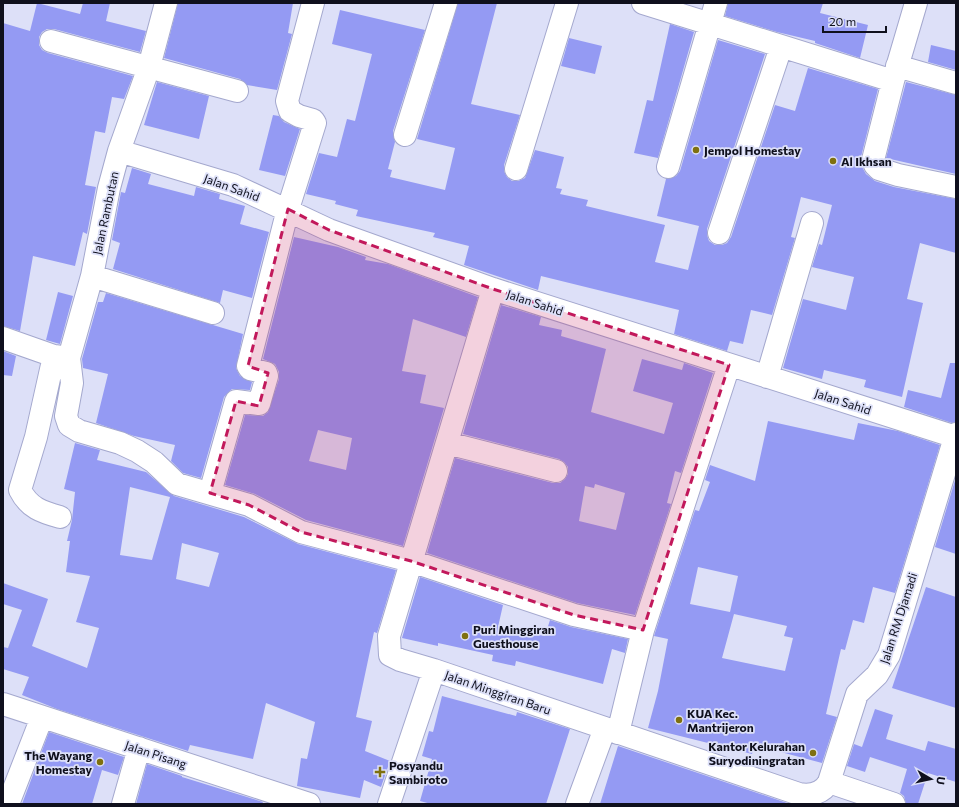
<svg xmlns="http://www.w3.org/2000/svg" width="959" height="807" viewBox="0 0 959 807" font-family="Commissioner,sans-serif">
<style>
.building{fill:#949af3;fill-rule:evenodd}
.lines{fill:none;stroke-linecap:round;stroke-linejoin:round}
.minor-casing{stroke:#a4a8ce;stroke-width:24}
.minor{stroke:#fff;stroke-width:22}
.marked{fill:#c2185b;fill-opacity:0.2;stroke:#c2185b;stroke-width:3;stroke-dasharray:8 5;stroke-linejoin:round}
.poi-dot{fill:#7f700f;stroke:#dde0f8;stroke-width:1.5}
.labels{text-anchor:middle;dominant-baseline:central;stroke-width:3.5;stroke-linejoin:round;paint-order:stroke}
.poi-label{font-size:12px;font-weight:bold;fill:#0f101d;stroke:#dde0f8;text-anchor:start}
.street-label{font-size:12px;fill:#0f101d;stroke:#dde0f8}
</style>
<rect width="100%" height="100%" fill="#dde0f8"/>
<!-- building -->
<path class="building" d="M37,3L80,14L83,3H110L106,21L146,31L140,52L54,29H47L42,32L39,37V45L42,50L48,53L133,76L124,99L112,97L105,133L95,131L85,185L96,187L87,234L83,232L75,266L33,256L20,331L3,326V23L30,31Z
M178,3H293L288,33L292,34L277,90L247,85L240,79L164,58Z
M458,3H497L471,104L520,115L504,165V171L507,177L512,181H518L525,178L535,150L564,157L556,188L562,189L560,194L588,200L586,206L665,225L655,262L688,270L699,226L657,216L666,179L676,176L680,171L718,40L765,54L707,229V235L709,241L715,245H722L727,243L731,237L775,105L795,111L808,68L878,89L861,157V165L866,174L875,181L894,187L956,199V253L920,243L907,299L923,303L902,397L864,387L866,380L824,370L822,379L783,368L803,299L846,310L854,277L812,267L819,244L822,245L832,205L801,197L791,237L795,238L772,315L751,310L743,344L730,341L727,351L674,334L679,310L541,276L538,290L464,265L469,246L433,237L435,233L356,216L358,210L335,204L336,201L306,194L319,153L337,157L347,119L355,121L372,54L332,44L340,10L425,30L393,131L395,142L388,169L392,170L390,177L445,190L455,148L417,139Z
M728,3H823L820,13L868,25L860,58L815,43V41L777,32L725,16Z
M670,24L694,32L658,158L634,153L647,100L653,101Z
M569,38L602,46L595,74L561,66Z
M931,45L956,51V70L928,62Z
M157,82L209,96L199,139L144,125Z
M906,82L956,95V174L886,158Z
M273,115L279,116L284,122L300,129L285,176L259,170Z
M132,168L151,174L148,184L194,196L196,187L220,194L219,199L245,206L240,224L269,232L252,298L223,290L220,303L113,269L120,243L112,240L121,192L125,193Z
M294,237L338,247L366,257L365,260L388,264L478,297L466,337L413,319L402,371L426,375L420,403L444,408L403,546L306,520L255,494L225,485L245,415L263,416L268,412L279,379V372L275,364L263,359ZM318,430L352,438L346,470L309,461Z
M58,292L73,296L60,344L46,340Z
M106,293L243,334L236,368L240,376L252,382L250,390L232,389L224,397L201,478L183,473L171,461L175,445L134,436L96,423L108,374L83,368L82,359L98,302H103Z
M501,305L541,317L539,325L562,330L561,336L606,349L591,412L664,434L673,403L633,391L642,359L682,370L684,363L713,373L681,473L675,471L667,503L671,504L635,615L577,603L427,553L455,458L553,483H560L565,479L568,474V467L564,462L559,459L463,434ZM595,484L625,493L616,530L579,521L585,486L594,488Z
M3,351L16,356L12,376L3,375Z
M950,363H956V422L952,423L904,407L908,390L941,398Z
M768,421L854,440L858,423L898,431L940,445L895,593L873,587L864,623L853,620L845,650L841,649L826,714L837,717L822,763L755,745L752,754L648,728L658,691L668,639L654,636L695,510L699,511L710,482L705,480L710,465L755,481ZM698,567L738,576L730,612L690,604ZM734,614L787,626L784,636L793,638L785,671L722,658Z
M75,443L100,450L97,460L146,472L174,496L244,517L298,544L396,570L377,633L374,632L356,717L372,721L365,751L390,761L381,787L364,780L360,798L297,786L301,758L307,759L315,722L266,703L253,759L190,745L188,751L57,709L22,695L29,677L3,669V647L8,648L22,610L3,604V583L48,599L32,646L87,668L99,628L76,622L90,576L66,572L70,541H67L72,520L75,492L64,489ZM130,487L170,497L152,560L120,555ZM182,543L219,553L209,587L176,579Z
M956,477V554L935,547Z
M420,577L503,605L498,627L545,636L550,620L571,627L628,639L625,653L612,649L603,684L516,661L515,666L492,661L493,655L438,643V646L402,638Z
M926,587L956,597V708L892,688Z
M442,696L516,716L517,712L570,729L546,804H431L420,801L432,759L422,756L429,731L433,732Z
M875,709L893,715L886,739L925,751L928,741L956,749V782L928,773L918,804H906L904,796L900,793L907,769L870,757L865,772L847,766L854,744L862,747Z
M49,732L124,757L118,775L102,770L92,804H22Z
M618,746L790,804H600Z
M147,764L182,776V777L263,802L262,804H136Z"/>
<g class="lines">
<!-- minor casing -->
<g class="minor-casing">
<path id="minor" d="M643,3L893,81
M916,3L893,81L873,160L875,165L879,169L898,175L956,187
M51,41L237,91
M897,66L956,83
M405,135L446,3
M119,151L233,185L329,230L493,289L956,437
M668,167L716,3
M516,169L567,3
M719,233L781,47
M92,276L213,313
M3,338L54,356L69,358L92,276L109,188L119,151L149,67L166,3
M54,356L36,437L20,490C29,508 42,512 60,517
M69,358L72,383L66,416L69,425L79,431L120,443L137,451L154,462L177,484L249,505L301,532L411,561L574,615L643,630L618,733
M767,377L812,223
M447,443L556,471
M210,493L236,401L259,404L267,376L266,373L250,369L248,366L288,209L315,123L313,120L299,116L290,111L287,101L313,3
M643,630L729,365
M434,670L400,660L390,655L389,636L493,289
M3,704L309,804
M829,782L894,804
M8,804L42,717
M123,804L139,748
M389,804L434,670L799,794C811,796 823,793 829,782L857,694L877,675L889,655L956,434
M577,804L605,728"/>
</g>
<!-- minor -->
<use href="#minor" class="minor"/>
</g>
<!-- marked area -->
<path class="marked" d="M288,209L329,230L493,289L729,365L643,630L574,615L411,561L301,532L249,505L210,493L236,401L259,406L268,373L248,366Z"/>
<!-- markers -->
<g class="poi-dot">
<circle cx="696" cy="150" r="4"/>
<circle cx="833" cy="161" r="4"/>
<circle cx="465" cy="636" r="4"/>
<circle cx="679" cy="720" r="4"/>
<circle cx="813" cy="753" r="4"/>
<circle cx="100" cy="762" r="4"/>
<path d="M378 766h4v4h4v4h-4v4h-4v-4h-4v-4h4z"/>
</g>
<g class="labels">
<!-- poi labels -->
<g class="poi-label">
<text x="704" y="150">Jempol Homestay</text>
<text x="841" y="161">Al Ikhsan</text>
<text x="473" y="629">Puri Minggiran<tspan x="473" dy="14">Guesthouse</tspan></text>
<text x="687" y="713">KUA Kec.<tspan x="687" dy="14">Mantrijeron</tspan></text>
<text x="805" y="746" text-anchor="end">Kantor Kelurahan<tspan x="805" dy="14">Suryodiningratan</tspan></text>
<text x="92" y="755" text-anchor="end">The Wayang<tspan x="92" dy="14">Homestay</tspan></text>
<text x="389" y="765">Posyandu<tspan x="389" dy="14">Sambiroto</tspan></text>
</g>
<!-- street labels -->
<g class="street-label">
<text transform="translate(232 187) rotate(20)">Jalan Sahid</text>
<text transform="translate(105 213) rotate(-78)">Jalan Rambutan</text>
<text transform="translate(535 302) rotate(18)">Jalan Sahid</text>
<text transform="translate(843 401) rotate(18)">Jalan Sahid</text>
<text transform="translate(898 618) rotate(-72)">Jalan RM Djamadi</text>
<text transform="translate(498 692) rotate(19)">Jalan Minggiran Baru</text>
<text transform="translate(156 754) rotate(18)">Jalan Pisang</text>
</g>
</g>
<!-- border -->
<rect width="959" height="807" fill="none" stroke="#0f101d" stroke-width="8"/>
<!-- north arrow -->
<g transform="translate(931 779) rotate(99)" stroke="#dde0f8" stroke-width="3" paint-order="stroke">
<path d="M0-3L7 15L0 10L-7 15Z" fill="#0f101d"/>
<text y="-6" font-size="11" font-weight="bold" text-anchor="middle" fill="#0f101d">U</text>
</g>
<!-- scale -->
<path d="M823 26v6h63v-6" fill="none" stroke="#0f101d" stroke-width="2"/>
<text x="829" y="26" font-size="12" fill="#0f101d" stroke="#dde0f8" stroke-width="3" paint-order="stroke">20 m</text>
</svg>
